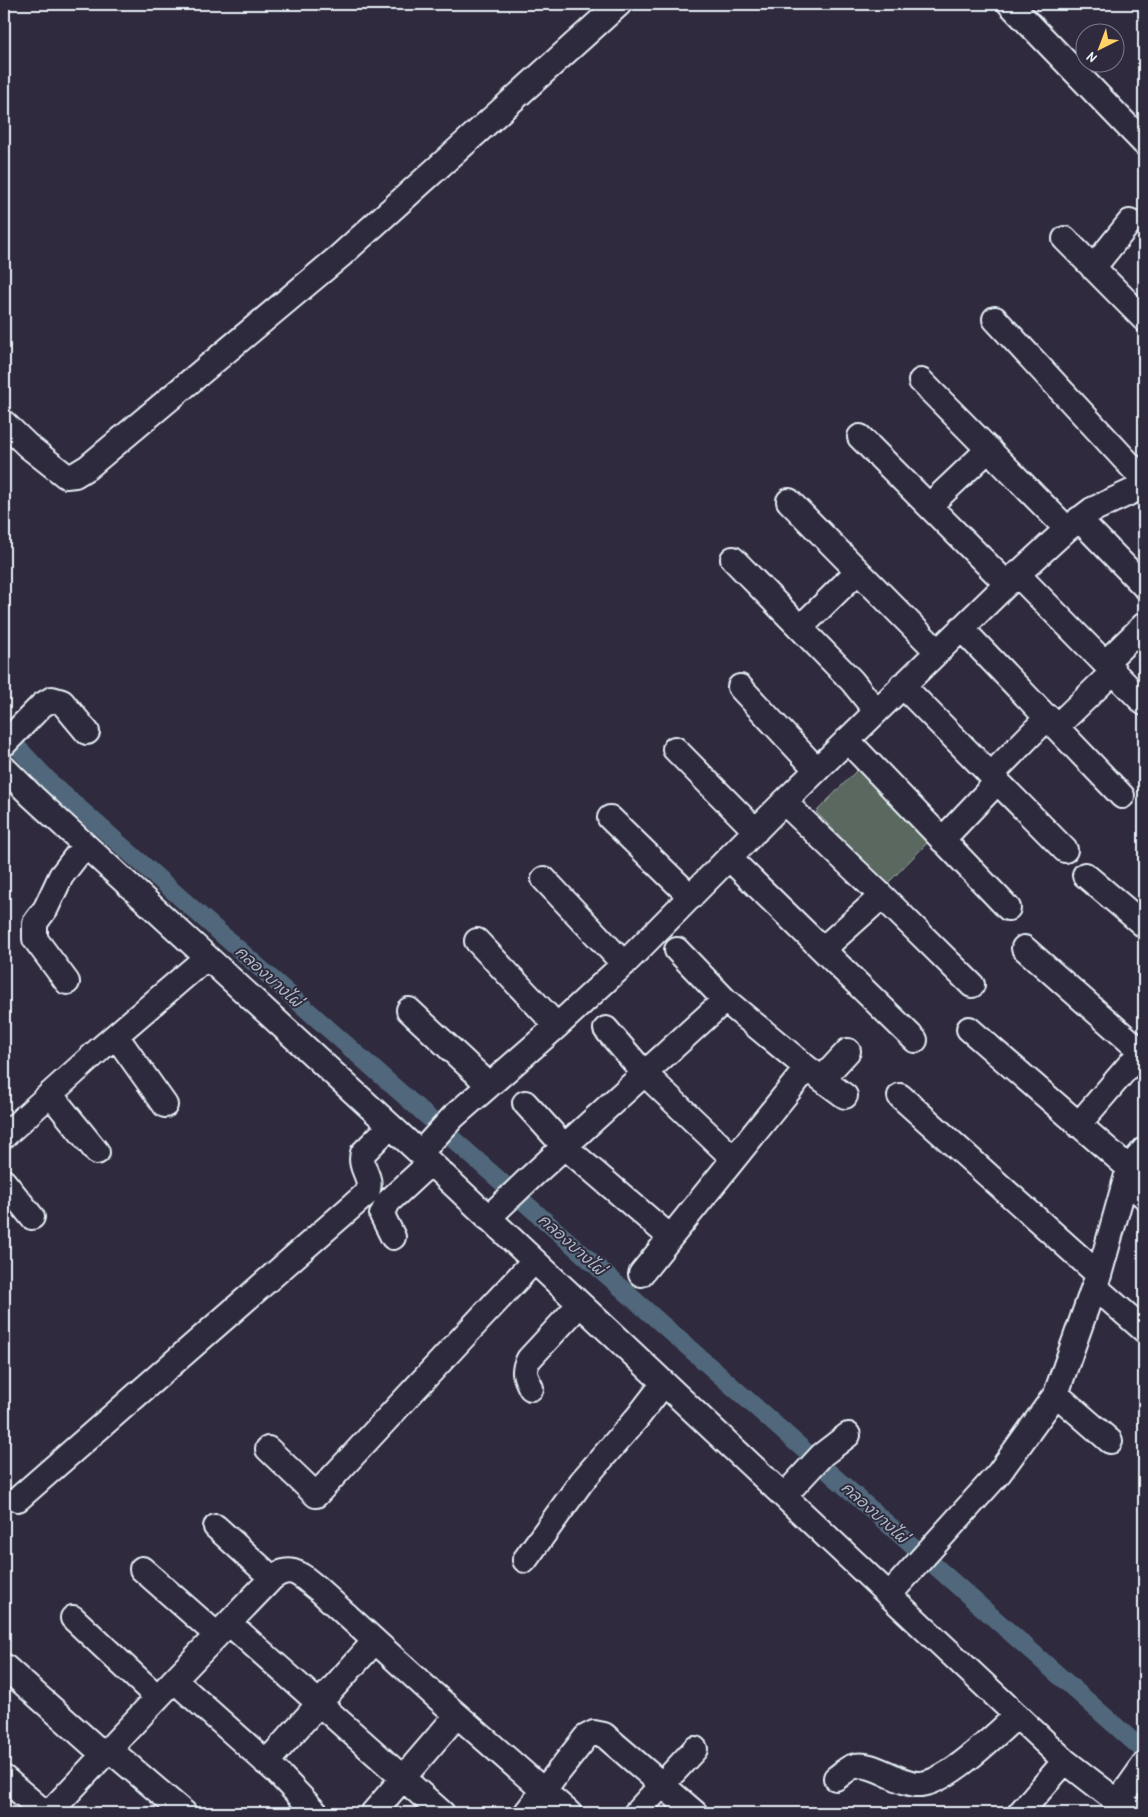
<svg xmlns="http://www.w3.org/2000/svg" width="1148" height="1817" viewBox="0 0 1148 1817" font-family="'Patrick Hand','Playpen Sans Thai',sans-serif">
<style>
.green{fill:#5a685e;stroke:#a1acab}
.lines{fill:none;stroke-linecap:round;stroke-linejoin:round}
.canal{stroke:#51677c;stroke-width:18}
.minor-casing{stroke:#e8f1f8;stroke-width:28}
.minor{stroke:#2f2a3d;stroke-width:24}
.labels{text-anchor:middle;dominant-baseline:central;stroke-width:4;stroke-linejoin:round;paint-order:stroke}
.water-label{font-size:16px;font-style:italic;fill:#acbac6;stroke:#2f2a3d}
</style>
<rect width="100%" height="100%" fill="#2f2a3d"/>
<filter id="ink" filterUnits="userSpaceOnUse"><feTurbulence type="fractalNoise" baseFrequency=".02" numOctaves="2"/><feDisplacementMap in="SourceGraphic" scale="10" xChannelSelector="R" yChannelSelector="G"/><feConvolveMatrix kernelMatrix="1 2 1 2 8 2 1 2 1" color-interpolation-filters="sRGB"/></filter>
<g filter="url(#ink)">
<!-- green -->
<path class="green" d="M864,763L936,834L887,884L816,812Z"/>
<g class="lines">
<!-- canal -->
<path class="canal" d="M4,733L52,784L1144,1751"/>
<!-- minor casing -->
<g class="minor-casing">
<path id="minor" d="M1010,4L1144,143
M1065,239L1144,319
M1093,268L1130,222
M995,319L1144,480
M921,381L1067,529
M4,423L28,446L66,476L75,475L88,467L340,256L619,4
M860,437L1007,584
M789,501L937,651
M929,506L989,449
M1079,519L1144,586
M733,559L852,681L876,711
M1017,574L1144,703
M801,627L858,571
M961,628L1122,796
M1105,663L1144,625
M902,685L1065,850
M740,687L817,770
M1056,727L1114,671
M847,740L1008,908
M4,744L42,705L52,699L62,702L87,732
M675,749L756,831
M4,768L33,797L420,1153L1065,1761L1118,1802L1139,1813
M992,774L1048,717
M784,802L882,896L972,985
M610,818L691,897
M942,840L998,781
M729,858L915,1040
M1085,875L1144,925
M544,879L624,964
M477,941L557,1026
M1024,948L1141,1051
M823,949L882,896
M677,950L725,1000L807,1068L845,1096
M67,982L35,939V923L46,908L61,876L85,845
M409,1010L489,1085
M606,1029L644,1073L733,1158
M969,1029L1129,1168
M116,1036L165,1105
M823,1078L848,1051
M50,1094L97,1152
M900,1096L1099,1275
M525,1103L564,1146L670,1237
M1078,1125L1144,1048
M4,1136L100,1049L207,957
M420,1153L453,1117L557,1026L624,964L784,802L1007,584L1067,529L1092,510L1144,486
M1126,1180L1144,1196
M4,1182L32,1217
M488,1218L531,1177L725,1000
M393,1237L382,1215L388,1202L430,1163
M641,1274L807,1068
M1094,1286L1144,1330
M531,1388C525,1375 522,1372 529,1359L580,1304
M1056,1394L1110,1441
M268,1449L316,1495L534,1261
M784,1496L822,1455L848,1435
M18,1499L366,1194C375,1177 358,1170 363,1153L390,1126
M216,1527L272,1578
M525,1560L582,1481L637,1418L664,1383
M142,1569L217,1635
M889,1595L999,1473L1056,1394L1094,1286L1099,1275L1129,1168L1144,1150
M73,1618L157,1697
M229,1623L442,1813
M4,1666L103,1754
M174,1680L277,1772L316,1813
M109,1749L184,1813
M266,1763L375,1641
M4,1778L45,1813
M836,1778C841,1775 846,1769 852,1767C873,1759 899,1786 921,1784C950,1781 994,1735 1017,1716
M1118,1802L1144,1765
M49,1813L174,1680L272,1578C293,1563 301,1576 318,1589L431,1692L569,1813
M373,1813L457,1715
M526,1813L586,1737L594,1733L604,1735L695,1813
M636,1813L695,1749
M1020,1813L1065,1761"/>
</g>
<!-- minor -->
<use href="#minor" class="minor"/>
</g>
</g>
<g class="labels">
<!-- water labels -->
<g class="water-label">
<text transform="translate(269 976) rotate(42)">คลองบางไผ่</text>
<text transform="translate(572 1244) rotate(42)">คลองบางไผ่</text>
<text transform="translate(875 1512) rotate(42)">คลองบางไผ่</text>
</g>
</g>
<!-- margin -->
<rect width="1148" height="1817" fill="none" stroke="#2f2a3d" stroke-width="20"/>
<rect x="10" y="10" width="1128" height="1797" fill="none" stroke="#e8f1f8" stroke-width="2" filter="url(#ink)"/>
<!-- north arrow -->
<g transform="translate(1100 48) rotate(222)"><circle r="24" fill="#2f2a3d" stroke="#797a88"/>
<path d="M0-4L9 19L0 12L-9 19Z" fill="#ffd166"/>
<text y="-8" font-size="14" font-weight="bold" text-anchor="middle" fill="#e8f1f8">N</text>
</g>
</svg>
